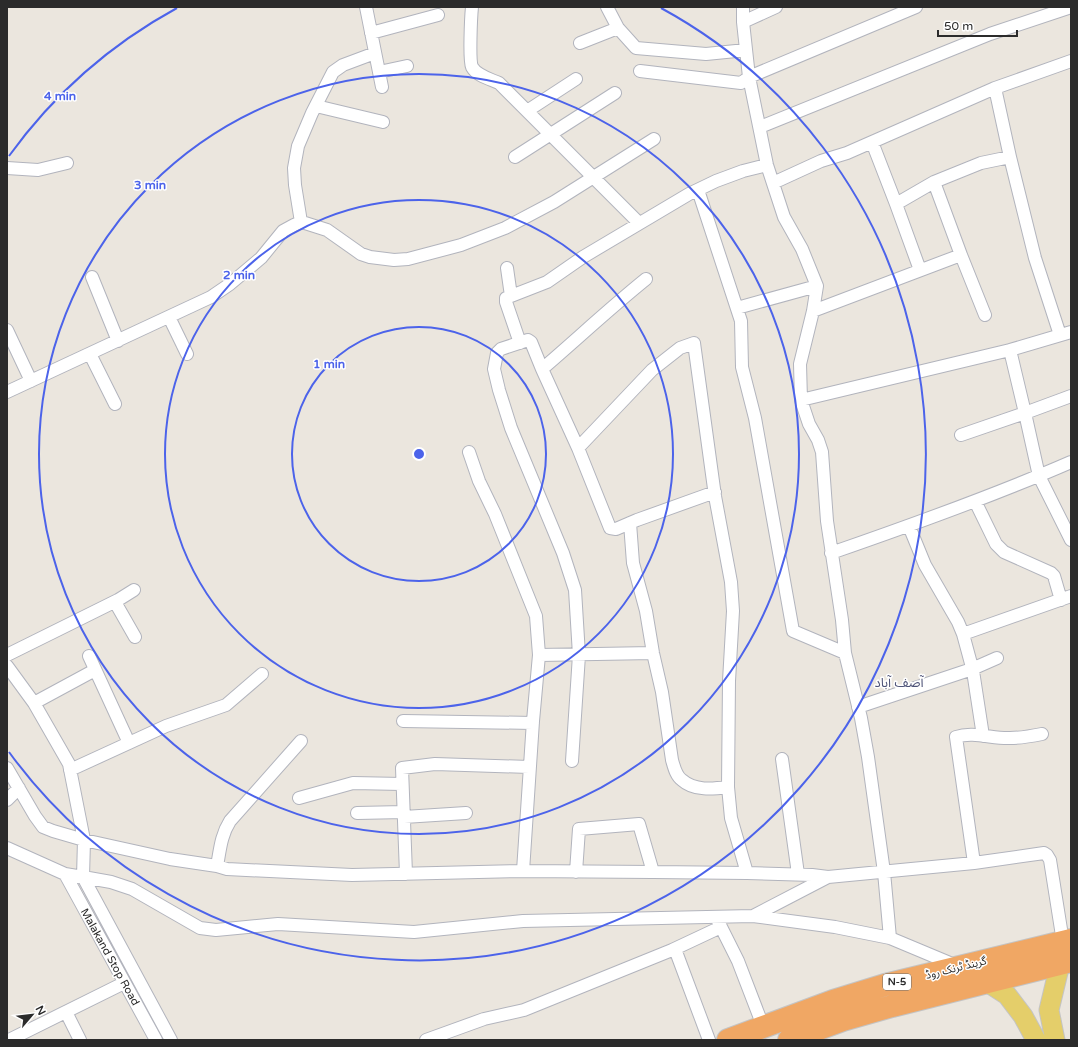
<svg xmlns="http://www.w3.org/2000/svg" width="1078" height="1047" viewBox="0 0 1078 1047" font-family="'Varela Round','Noto Sans Arabic',sans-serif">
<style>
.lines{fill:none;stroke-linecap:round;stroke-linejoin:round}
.street-casing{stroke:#b2b4bd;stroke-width:14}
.primary-casing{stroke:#c4c4c4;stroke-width:21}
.highway-casing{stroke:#c4c4c4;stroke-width:24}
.street{stroke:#fff;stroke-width:12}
.primary{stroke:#e4ce6a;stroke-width:19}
.highway{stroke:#f0a764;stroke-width:22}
.ring{fill:none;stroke:#4c63ea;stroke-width:2}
.labels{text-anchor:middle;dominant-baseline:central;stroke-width:3;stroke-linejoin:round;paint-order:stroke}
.shield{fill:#fff;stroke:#6b6b6b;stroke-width:1}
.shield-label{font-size:10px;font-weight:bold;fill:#2b2b2b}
.street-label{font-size:11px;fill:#2b2b2b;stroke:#fff}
.quarter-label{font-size:13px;fill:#4f5478;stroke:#fff}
.centre{fill:#4c63ea;stroke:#fff;stroke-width:2}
.ring-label{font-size:12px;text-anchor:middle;font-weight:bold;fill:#4c63ea;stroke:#fff;stroke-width:3;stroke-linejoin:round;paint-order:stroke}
</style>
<rect width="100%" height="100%" fill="#ebe6de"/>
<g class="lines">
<!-- street casing -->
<g class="street-casing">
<path id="street" d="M366,7L382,87
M472,7C471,17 469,60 472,67C477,76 490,79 499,83L639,223
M607,7L618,28L636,48L706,54L746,50
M743,7V22L749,77L767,165L784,217L802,249L817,286L813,311L800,364L801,400L809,424L818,440L822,452L827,521L842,620L845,653L861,718L868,757L884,872L890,938
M743,22L776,7
M371,33L438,15
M580,43L618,28
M640,71L741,83L749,77L916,7
M379,72L407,66
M316,106L383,122
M527,111L576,79
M760,127L990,34L1071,7
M872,142L896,204L920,270
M515,157L615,93
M1010,157L995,88L1071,61
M7,168L38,170L67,163
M934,182L961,255
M773,183L821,161L847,153L995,88
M698,190L741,321L742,367L755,418L793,631L845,653
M896,204L934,182L981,163L1010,157L1035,258L1060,335
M301,222L295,185L294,168L298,146L312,113L333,72L343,65L375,53
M507,268L511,296
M92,277L118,341
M646,279C610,308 577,339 542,369L578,448L652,370L680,348L694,343L715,496L731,582L733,611L729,681L728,787L731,818L747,873
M737,308L817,286
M813,311L961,255L985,315
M169,317L187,354
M7,330L31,381
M520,343L506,302V298L547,282L583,257L689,194L716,181L743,171L767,165
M90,354L115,404
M542,369L531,342L528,340L501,349L497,353L494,369L499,390L511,428L563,553L575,590L579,655L572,761
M7,392L211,297L230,284L261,258L283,231L294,225L301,222L305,223L327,230L361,254L370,257L394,260L408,259L461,245L505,228L554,202L654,139
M1071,396L1025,413L1039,476L1071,540
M801,400L1010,350
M961,435L1025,413L1010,350L1071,332
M578,448L610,528L616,529L637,520L715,492
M469,452L479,481L495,514L536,616L539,655L533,721L523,871
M975,501L996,544L1004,552L1051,573L1054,576L1061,600
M630,523L633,563L646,611L653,653L662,692L672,760C674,767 676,776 682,780C694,791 713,789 728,787
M909,526L925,565L958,622L963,634L973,671L983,736
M831,553C912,525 993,496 1071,462
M115,602L135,637
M963,634L1071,596
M7,655L118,600L134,590
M539,655L653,653
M89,656L129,743
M7,666L34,703L69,764L84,840L83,877L111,882L132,889L200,928L216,930L278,924L414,932L523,921L753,916L835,927L890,938L957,966
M34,703L95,670
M858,707L972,669L997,658
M403,721L533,723
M782,759L798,874
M7,768L35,816L43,827L53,831L84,840L170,859L217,866L227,869L352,875L523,871L653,872L747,873L812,875L828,877
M70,770L166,726L226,705L262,674
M299,798L353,783L402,784
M7,800L19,788
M357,813L404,812
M404,817L466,813
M7,848L65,874L83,877L171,1040
M974,863L956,737C973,731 993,739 1010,738C1021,738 1032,736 1042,734
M217,866C220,850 221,835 230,821L301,741
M576,872L579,829L639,824L653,872
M65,874L156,1040
M406,874L402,768L435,764L529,767
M753,916L828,877L974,863L1044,853L1047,855L1050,860L1063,942
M718,921L738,961L763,1026
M675,949L709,1040
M66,1012L80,1040
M9,1040L124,983
M426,1040L484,1019L524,1010L672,950L721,927"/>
</g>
<!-- primary casing -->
<g class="primary-casing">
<path id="primary" d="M987,982L1007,995L1023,1016L1036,1040
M1055,1040L1049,1010L1060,964"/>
</g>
<!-- highway casing -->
<g class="highway-casing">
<path id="highway" d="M728,1040L833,1001L885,985L1071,940
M789,1040L843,1020L892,1006L1071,961"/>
</g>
<!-- street -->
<use href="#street" class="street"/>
<!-- primary -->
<use href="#primary" class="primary"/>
<!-- highway -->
<use href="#highway" class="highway"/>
</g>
<!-- distance rings -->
<g class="ring">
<circle cx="419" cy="454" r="127"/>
<circle cx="419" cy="454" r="254"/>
<circle cx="419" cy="454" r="380"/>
<path d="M9 156A507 507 0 0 1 177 8M661 8A507 507 0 1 1 9 752"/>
</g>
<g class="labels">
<!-- shield labels -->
<rect class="shield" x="883" y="974" width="28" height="16" rx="3"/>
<g class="shield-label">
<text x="897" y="982">N-5</text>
</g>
<!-- street labels -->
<g class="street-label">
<text transform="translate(110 957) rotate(61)">Malakand Stop Road</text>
<text transform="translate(956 968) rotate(-14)">گرینڈ ٹرنک روڈ</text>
</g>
<!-- quarter labels -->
<g class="quarter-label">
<text x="899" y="683">آصف آباد</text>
</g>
</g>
<circle cx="419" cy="454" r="6" class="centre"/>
<g class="ring-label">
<text x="60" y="100">4 min</text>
<text x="150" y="189">3 min</text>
<text x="239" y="279">2 min</text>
<text x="329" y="368">1 min</text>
</g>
<!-- border -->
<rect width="1078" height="1047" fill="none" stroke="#2b2b2b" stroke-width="16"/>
<!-- north arrow -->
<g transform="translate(32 1015) rotate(62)" stroke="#ffffff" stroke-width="3" paint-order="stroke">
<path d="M0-3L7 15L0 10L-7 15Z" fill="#2b2b2b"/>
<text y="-6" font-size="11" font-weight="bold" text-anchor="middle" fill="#2b2b2b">N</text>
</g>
<!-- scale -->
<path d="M938 30v6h79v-6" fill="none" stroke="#2b2b2b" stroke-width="2"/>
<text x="944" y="30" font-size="12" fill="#2b2b2b" stroke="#ffffff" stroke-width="3" paint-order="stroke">50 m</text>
</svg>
